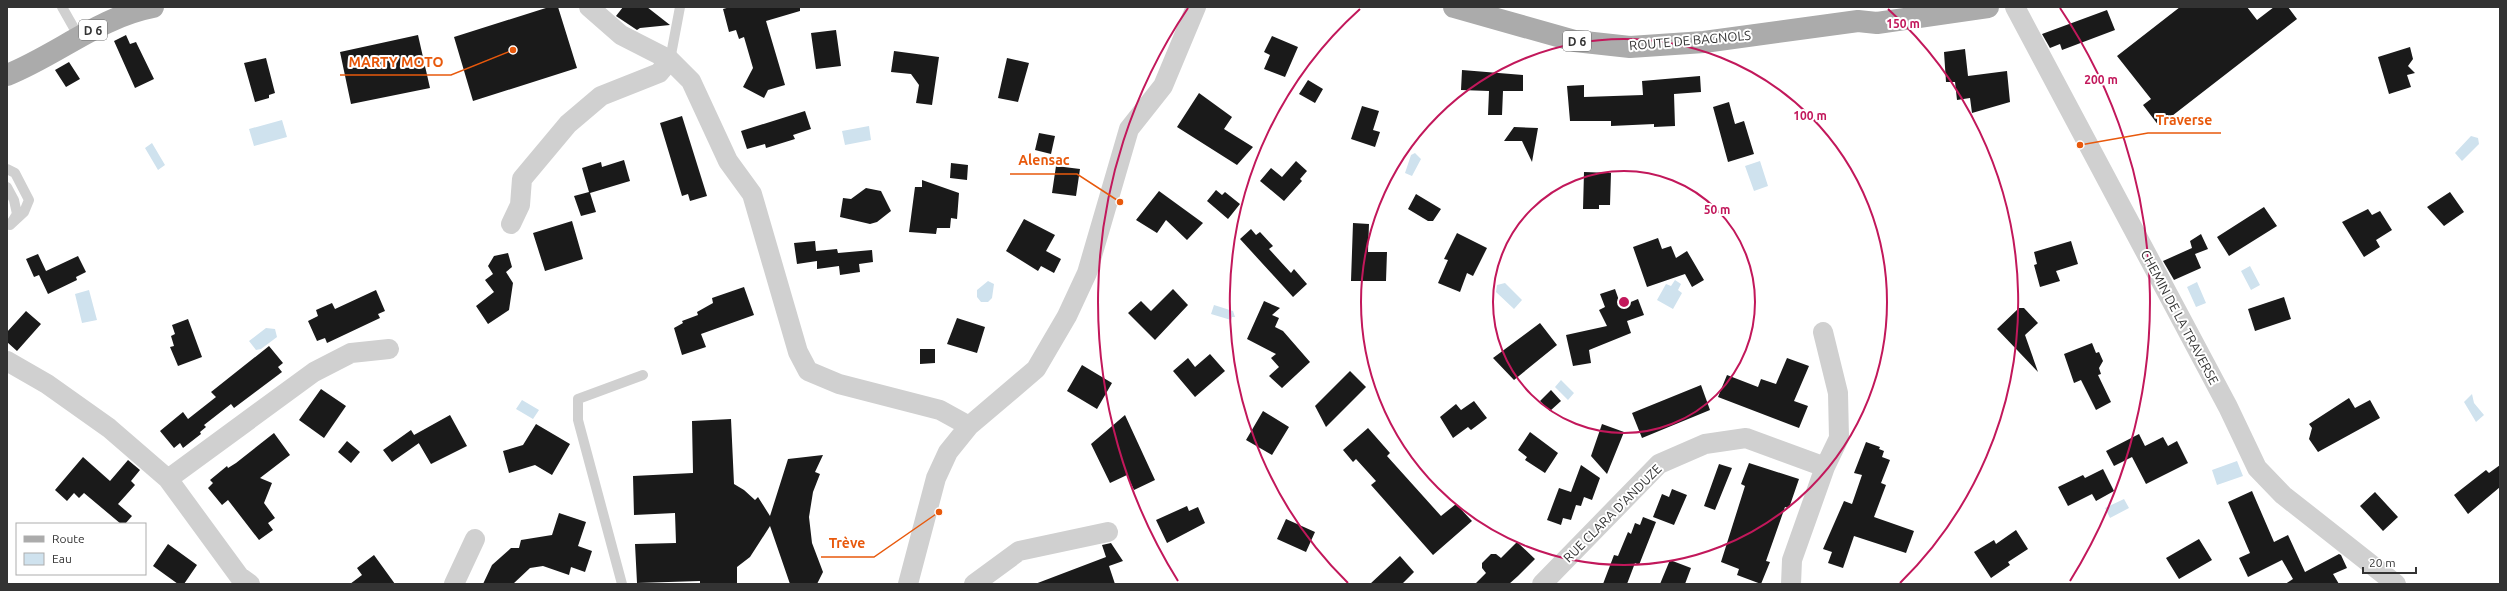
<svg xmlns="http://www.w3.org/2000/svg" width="2507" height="591" viewBox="0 0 2507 591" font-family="Ubuntu,sans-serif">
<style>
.water{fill:#cfe2ee}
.building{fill:#1a1a1a}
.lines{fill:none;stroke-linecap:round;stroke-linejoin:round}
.service{stroke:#d0d0d0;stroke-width:10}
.minor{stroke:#d0d0d0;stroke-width:20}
.primary{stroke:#ababab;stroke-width:22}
.ring{fill:none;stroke:#c2185b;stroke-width:2}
.labels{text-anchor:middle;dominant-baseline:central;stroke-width:4;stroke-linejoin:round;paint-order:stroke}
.shield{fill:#fff;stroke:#707070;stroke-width:1}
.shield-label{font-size:12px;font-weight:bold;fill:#333}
.street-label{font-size:13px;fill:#333;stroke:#fff}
.centre{fill:#c2185b;stroke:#fff;stroke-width:2}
.ring-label{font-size:12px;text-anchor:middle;font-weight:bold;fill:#c2185b;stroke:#fff;stroke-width:4;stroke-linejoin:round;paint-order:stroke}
.leader{fill:none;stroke:#e8590c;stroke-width:1.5}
.callout-dot{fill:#e8590c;stroke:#fff;stroke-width:1.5}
.callout-label{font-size:14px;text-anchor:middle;font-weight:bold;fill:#e8590c;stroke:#fff;stroke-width:4;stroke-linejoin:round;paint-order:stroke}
</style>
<rect width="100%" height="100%" fill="#fff"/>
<!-- water -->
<path class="water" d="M282,120L287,137L254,146L249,129Z
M869,126L871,140L845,145L842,131Z
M2471,136L2478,138L2479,144L2462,161L2455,153Z
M152,143L165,165L158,170L145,148Z
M1415,153L1421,159L1412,176L1405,173L1411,155Z
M1760,161L1768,186L1754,191L1745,166Z
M2250,266L2260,285L2251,290L2241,271Z
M1675,280L1681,284L1678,290L1682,293L1673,309L1657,300L1666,284L1671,286Z
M988,281L994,284L992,298L988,302H981L977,297V290Z
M2197,282L2206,303L2196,307L2187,287Z
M1505,283L1522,300L1514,309L1496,292L1497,285Z
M89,290L97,320L82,323L75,294Z
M1214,305L1233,311L1235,317H1232L1231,320L1211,314Z
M266,328L275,329L277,337L261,349L256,350L249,341Z
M1561,380L1574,393L1568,400L1555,387Z
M2472,394L2474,403L2484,415L2476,422L2464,402Z
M522,400L539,410L533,419L516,409Z
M2237,461L2243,476L2217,485L2212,470Z
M2124,499L2129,508L2110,518L2105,508Z"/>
<!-- building -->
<path class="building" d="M549,7H558L577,68L473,101L454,37Z
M623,7H647L670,25L640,28L637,30L616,16Z
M730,7H800V11L766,21L785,85L768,90L764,98L743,87L753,68L744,37L739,39L736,30L729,32L723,9Z
M2180,7H2247L2257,20L2274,7H2288L2297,19L2159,126L2143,105L2151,99L2117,56Z
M2107,10L2115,30L2062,50L2060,44L2050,48L2042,34Z
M836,30L841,66L816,69L811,33Z
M126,35L130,44L136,42L154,79L135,88L114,41Z
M418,35L430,88L351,104L340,52Z
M1272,36L1298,47L1285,77L1264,69L1270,55L1264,52Z
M2410,47L2413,59L2408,66L2415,73L2407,75L2411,87L2389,94L2378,57Z
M1965,49L1968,76L2007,71L2010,102L1972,113L1970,98L1957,100L1955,82H1946L1944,52Z
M894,51L939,57L932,105L916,103L919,85L911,74L891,72Z
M266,58L275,93L269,95V98L255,102L244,63Z
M1007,58L1029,63L1018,102L998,98Z
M69,62L80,79L66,87L55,70Z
M1462,70L1523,75V91H1503L1502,115H1488L1489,91L1461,90Z
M1700,76L1701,92L1674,94L1675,126L1654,127V124L1611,126V121H1570L1567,86L1584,85V97L1643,95L1642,81Z
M1308,80L1323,89L1315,103L1299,94Z
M1199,93L1232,117L1224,129L1253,147L1237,165L1177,127Z
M1729,102L1735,124L1744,121L1754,154L1728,162L1713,107Z
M1362,106L1379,111L1373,130L1380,132L1375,147L1351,139Z
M805,111L811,129L793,135L795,139L766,148L765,144L747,149L741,131Z
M682,116L707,196L690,201L688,194L682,196L660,123Z
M1514,127L1538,128L1532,162L1522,141H1504Z
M1039,133L1055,136L1051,154L1035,150Z
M624,160L630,181L590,193L596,212L581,216L574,196L589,192L582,168L601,162L602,167Z
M1296,161L1307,171L1300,179L1302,181L1284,201L1260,181L1271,168L1282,177Z
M951,163L968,165L967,180L950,178Z
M1056,166L1080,169L1076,196L1052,193Z
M1584,172L1611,173L1610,205H1599V209H1583Z
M922,180L959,193L957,219L951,218L950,228H937L936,234L909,232L915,187H922Z
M866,188L881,191L891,211L877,222L870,224L840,217L843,198L851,199Z
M1216,190L1222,195L1225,192L1240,204L1228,219L1207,201Z
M1159,191L1203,223L1187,240L1166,220L1157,233L1136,220Z
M2450,192L2464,212L2444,226L2427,207Z
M1416,194L1441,209L1433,221H1428L1408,209Z
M2264,207L2277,226L2229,256L2217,237Z
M2368,209L2372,215L2380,211L2392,230L2376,240L2380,247L2364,257L2342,222Z
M1024,219L1055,235L1046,251L1061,259L1054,273L1041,266L1038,271L1006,251Z
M572,221L583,259L545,271L533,233Z
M1353,223L1369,224L1368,252H1387L1386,281H1351Z
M1251,229L1256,235L1260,232L1273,246L1269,249L1291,273L1294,269L1307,284L1293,297L1240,239Z
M1457,233L1487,248L1473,276L1467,273L1460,292L1438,283L1448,260L1444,259Z
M2201,234L2208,249L2195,254L2201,268L2174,280L2163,261L2192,248L2190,241Z
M1658,238L1662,249L1671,246L1676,258L1687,251L1704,280L1692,287L1685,274L1647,287L1633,247Z
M815,241L816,251L837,249L838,253L872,250L873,262L859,264L860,272L840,275L839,266L817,269V261L797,264L794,243Z
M2071,241L2078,264L2056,271L2060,281L2040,287L2034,265L2037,264L2034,252Z
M508,253L512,267L506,272L513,283L509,310L488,324L476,306L494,292L485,280L493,274L488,266L494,256Z
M38,254L46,271L78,256L86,272L76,277L77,280L48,294L39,275L34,277L26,259Z
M744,287L754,315L701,334L706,347L682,355L674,328L683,323L682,321L698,315L697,312L713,303L712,298Z
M1173,289L1188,305L1155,340L1128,313L1141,301L1151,311Z
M1615,289L1621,306L1638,299L1644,315L1627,321L1631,333L1589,350L1591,363L1573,366L1566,335L1607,326L1599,310L1605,307L1600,294Z
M376,290L385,311L378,314L380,318L327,343L325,338L317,341L308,321L318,316L316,310L332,303L335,309Z
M2284,297L2291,319L2255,331L2248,309Z
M1264,301L1280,308L1272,315L1279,318L1275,327L1283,331L1310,362L1282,388L1269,376L1279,367L1271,358L1276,354L1247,339Z
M2019,308H2024L2038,323L2025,335L2038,372L1997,329Z
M26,311L41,324L17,351L7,342V332Z
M957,318L985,327L977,353L947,344Z
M188,319L202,357L178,366L170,347L174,346L171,336L175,334L172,325Z
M1540,323L1557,345L1514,380L1493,358Z
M2092,343L2096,353L2099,352L2103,361L2099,368L2101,374L2098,375L2111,402L2096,410L2081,380L2074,383L2064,354Z
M269,346L283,363L278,367L282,372L234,408L231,404L204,425L206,427L200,432L201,434L183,448L180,443L174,448L160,431L183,412L188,419L216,397L211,392Z
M920,349H935V363L920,364Z
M1210,354L1225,371L1195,397L1173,371L1188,358L1195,367Z
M1787,358L1809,366L1794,401L1808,406L1799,428L1718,397L1727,375L1758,387L1761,379L1776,384Z
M1082,365L1112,383L1097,409L1067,391Z
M1350,371L1366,387L1326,427L1315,406Z
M1701,385L1710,410L1642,438L1632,413Z
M321,389L346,406L324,438L299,420Z
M1551,390L1561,401L1550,411L1540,401Z
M2349,398L2355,408L2370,400L2380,418L2318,452L2309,439L2312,428L2309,424Z
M1474,401L1487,418L1471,430L1468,427L1453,438L1440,417L1456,404L1461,410Z
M1263,411L1289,427L1272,455L1246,440Z
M450,415L467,446L431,464L414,435Z
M1125,415L1155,480L1134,490L1127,475L1110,483L1091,444Z
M731,419L734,484L744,490L755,500L758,497L770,516L788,459L823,455L815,472L820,474L813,492L809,517L812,543L823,572L817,584H790L770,526L750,557L737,567V584H700V581L637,583L635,544L676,543L675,513L634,515L633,476L693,473L692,421Z
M536,424L570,444L552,475L535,465L509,473L503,451L523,445Z
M1602,424L1624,432L1607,474L1591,456Z
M1368,428L1390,453L1387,456L1441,516L1456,504L1472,521L1433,555L1371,485L1376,481L1356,459L1353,462L1343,450Z
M411,430L419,443L392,462L383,450Z
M1530,432L1558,453L1545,473L1525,460L1527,457L1518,450Z
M274,433L290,455L260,478L272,483L264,503L275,518L268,523L273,530L259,540L228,500L222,505L208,488L213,483L210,480L227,466L228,468L236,463Z
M2139,434L2145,446L2163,437L2168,446L2177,441L2188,463L2146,484L2132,457L2114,466L2106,451Z
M347,441L360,452L351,463L338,452Z
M1866,442L1880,447L1879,449L1884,451L1882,457L1890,460L1881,483L1886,485L1874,517L1914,531L1906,553L1854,536L1843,568L1828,563L1832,552L1823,549L1844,501L1852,504L1862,475L1854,473Z
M83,457L110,481L128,460L140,470L131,481L135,485L118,504L132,516L125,524H121L84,493L79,498L74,493L67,501L55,490Z
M1749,463L1799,479L1789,508L1785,507L1766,561L1770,562L1761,584L1737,575L1739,569L1721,562L1745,486L1741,484Z
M1719,464L1732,468L1715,510L1704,506Z
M1581,465L1600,478L1592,500L1584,497L1581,506L1576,505L1571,520L1563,518L1561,525L1547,520L1559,488L1571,492Z
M2500,465V487L2468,514L2454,495L2486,470L2489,473Z
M2103,469L2114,491L2096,501L2092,494L2068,506L2058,487L2083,475L2085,478Z
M1672,489L1687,495L1674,525L1653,517L1662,494L1669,497Z
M2252,491L2274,542L2288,535L2305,572L2339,554L2341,555L2347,568L2333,574L2339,584H2285L2293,579L2282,560L2248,577L2239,558L2250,553L2228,502Z
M2375,492L2398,517L2383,531L2360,506Z
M1187,506L1189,511L1198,507L1205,523L1167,543L1156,520Z
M559,513L586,522L578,546L592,551L585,572L571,567L569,575L543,566L530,568L513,584H483L492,565L511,548H519L521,540L552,535Z
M1643,517L1656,522L1639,565L1635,563L1627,584H1603L1614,555L1618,556L1628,532L1631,534L1635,523L1640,525Z
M1286,519L1315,532L1306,552L1277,539Z
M2016,530L2028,549L2008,562L2010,565L1991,578L1974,552L1994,540L1996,544Z
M2199,539L2212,560L2179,579L2166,558Z
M1517,542L1535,559L1518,576L1509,584H1475L1486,573L1482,568V563L1491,554H1496L1501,558Z
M1111,543L1123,561L1109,566L1115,584H1035L1106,557L1102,545Z
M168,544L197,565L184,584H178L153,566Z
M374,555L395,584H350L362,575L357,568Z
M1400,556L1414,572L1402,584H1370Z
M1670,560L1691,568L1685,584H1660Z"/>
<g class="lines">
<!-- service -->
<path class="service" d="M62,7L79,37
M670,60L680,7
M7,169L15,173L29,200L24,212L10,225
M7,187L14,200L17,214L12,222
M622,584L578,420V399L643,375"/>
<!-- minor -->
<path class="minor" d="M589,7L621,35L670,60L691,81L728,161L752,194L798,352L808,371L839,384L940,410L969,426
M2015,7L2228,407L2257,468L2283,495L2396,584
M511,224L520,205L522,179L568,124L601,96L659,73L670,60
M7,361L47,384L109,428L168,479L239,576L250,584
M168,479L314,372L351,353L389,349
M454,584L475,539
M908,584L936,478L948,452L969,426L1036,369L1067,316L1087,273L1129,129L1163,86L1196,7
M974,584L1019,551L1108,532
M1542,584L1659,464L1705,444L1746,438L1825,467
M1791,584L1792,560L1825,467L1839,438L1838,393L1823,332"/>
<!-- primary -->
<path class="primary" d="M1454,7L1575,41L1630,47L1704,42L1858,21L1877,23L1988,7
M7,75C57,55 100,17 153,7"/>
</g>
<!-- distance rings -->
<g class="ring">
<circle cx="1624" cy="302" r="131"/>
<circle cx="1624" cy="302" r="263"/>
<path d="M1348 583A394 394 0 0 1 1360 9M1888 9A394 394 0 0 1 1900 583"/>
<path d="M1178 581A526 526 0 0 1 1188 8M2060 8A526 526 0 0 1 2070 581"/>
</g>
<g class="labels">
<!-- shield labels -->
<g class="shield">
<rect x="79" y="20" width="28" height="20" rx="3"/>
<rect x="1563" y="31" width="28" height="20" rx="3"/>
</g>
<g class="shield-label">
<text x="93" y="30">D 6</text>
<text x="1577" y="41">D 6</text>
</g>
<!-- street labels -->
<g class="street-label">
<text transform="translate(1690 40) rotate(-5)">ROUTE DE BAGNOLS</text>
<text transform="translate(2180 317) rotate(62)">CHEMIN DE LA TRAVERSE</text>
<text transform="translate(1612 513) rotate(-45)">RUE CLARA D'ANDUZE</text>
</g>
</g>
<circle cx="1624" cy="302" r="6" class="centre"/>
<g class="ring-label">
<text x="1903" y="28">150 m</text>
<text x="2101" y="84">200 m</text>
<text x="1810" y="120">100 m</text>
<text x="1717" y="214">50 m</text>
</g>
<!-- callouts -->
<path class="leader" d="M513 50L451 75H340M2080 145L2148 133H2221M1120 202L1077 174H1010M939 512L874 557H821"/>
<g class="callout-dot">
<circle cx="513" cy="50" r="4"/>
<circle cx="2080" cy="145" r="4"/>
<circle cx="1120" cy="202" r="4"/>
<circle cx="939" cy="512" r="4"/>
</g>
<g class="callout-label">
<text x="396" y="67">MARTY MOTO</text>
<text x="2184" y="125">Traverse</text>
<text x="1044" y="165">Alensac</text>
<text x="847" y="548">Trève</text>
</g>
<!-- border -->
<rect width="2507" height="591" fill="none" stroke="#333333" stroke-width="16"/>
<!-- legend -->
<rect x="16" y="523" width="130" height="52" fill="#ffffff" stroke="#adadad"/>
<rect x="24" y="536" width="20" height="6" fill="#ababab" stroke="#adadad"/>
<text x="52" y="543" font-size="12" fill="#333333">Route</text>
<rect x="24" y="553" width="20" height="12" fill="#cfe2ee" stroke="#adadad"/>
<text x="52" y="563" font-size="12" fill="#333333">Eau</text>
<!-- scale -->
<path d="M2363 567v6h53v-6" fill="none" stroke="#333333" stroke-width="2"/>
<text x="2369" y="567" font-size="12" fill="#333333" stroke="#ffffff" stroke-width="3" paint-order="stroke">20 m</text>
</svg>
